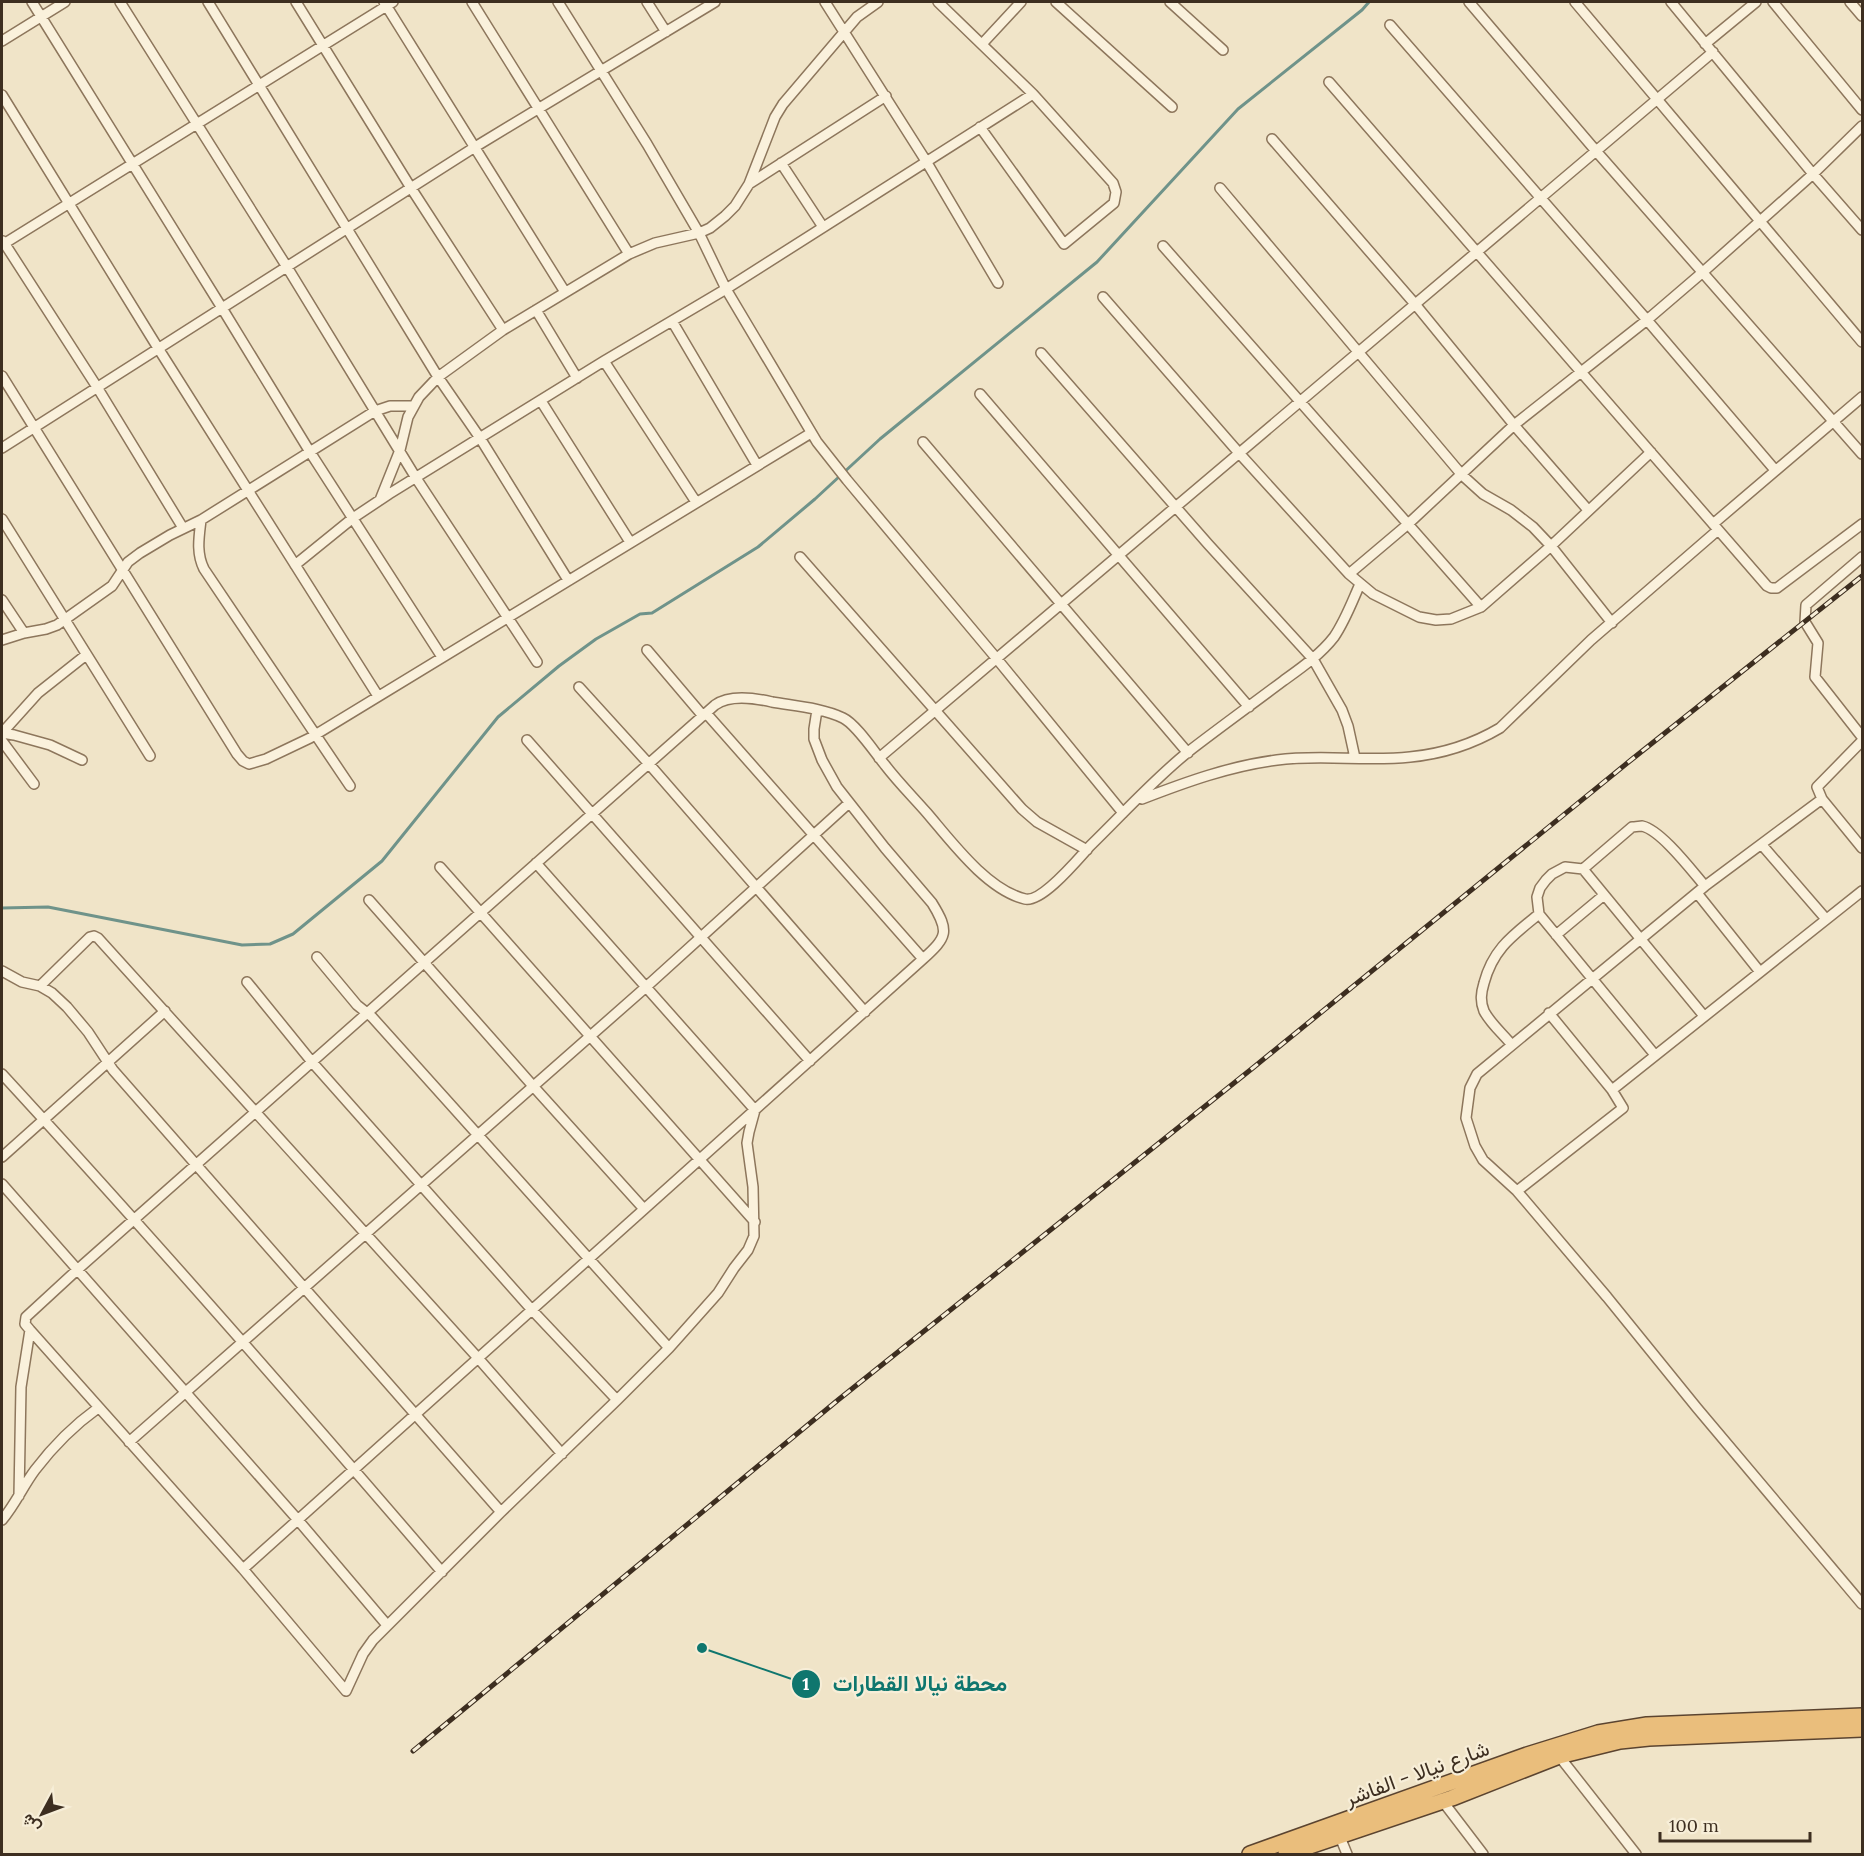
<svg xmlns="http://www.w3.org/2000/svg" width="1864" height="1856" viewBox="0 0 1864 1856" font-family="Lora,Vazirmatn,serif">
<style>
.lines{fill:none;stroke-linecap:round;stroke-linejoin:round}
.stream{stroke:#6f938a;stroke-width:3}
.minor-casing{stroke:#8d765c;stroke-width:12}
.trunk-casing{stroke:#5b4430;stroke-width:18}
.minor{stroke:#faf1dc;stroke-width:9}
.trunk{stroke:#eabe7c;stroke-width:15}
.rail-casing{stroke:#3d2e20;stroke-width:5}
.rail{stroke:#f7eed8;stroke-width:3;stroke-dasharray:9;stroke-linecap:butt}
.labels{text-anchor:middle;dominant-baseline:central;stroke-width:4.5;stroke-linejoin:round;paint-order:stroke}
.street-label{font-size:21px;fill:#3d2e20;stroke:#f7eed8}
.leader{fill:none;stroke:#0f766e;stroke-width:2}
.callout-dot{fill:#0f766e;stroke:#f7eed8;stroke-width:2}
.mark-label{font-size:18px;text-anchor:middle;font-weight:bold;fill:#fff}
.callout-label{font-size:22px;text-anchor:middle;font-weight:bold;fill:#0f766e;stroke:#f7eed8;stroke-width:4.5;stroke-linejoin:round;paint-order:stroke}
</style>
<rect width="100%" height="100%" fill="#f0e4c8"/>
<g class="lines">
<!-- stream -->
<path class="stream" d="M2,908L48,907L242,945L270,944L293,934L382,861L498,717L559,666L596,639L640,614L652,613L758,547L815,499L880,439L1097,262L1238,109L1362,10L1369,2"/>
<!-- minor casing -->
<g class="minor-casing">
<path id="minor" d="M32,2L222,308L310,452L442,657
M120,2L287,267L416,478L537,662
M208,2L438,377L480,438L568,580
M296,2L411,188L503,330
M384,2L565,292
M472,2L629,254
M558,2L647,144L699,233L726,289L817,442L847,480L997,659L1123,813
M647,2L666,32
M825,2L926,161L998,283
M938,2L1033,94L1113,183L1116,192L1114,203L1064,244L980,127
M1056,2L1172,107
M1170,2L1223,50
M1469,2L1596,151L1862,454
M1575,2L1862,342
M1671,2L1813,174L1862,230
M1773,2L1862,110
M1850,2L1862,16
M1390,25L1647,320L1775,470
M2,41L65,2
M982,44L1021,2
M1705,44L1756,2
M1329,82L1767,586L1771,588H1777L1862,524
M2,95L158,348L378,696
M1272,139L1415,304L1514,425L1588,510
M781,163L823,227
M749,184L886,96
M1220,188L1462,475L1483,494L1511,510L1533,527L1551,546L1612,623
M3,241L97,387L183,528
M2,245L393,2
M1163,246L1481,607
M1103,297L1239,453L1349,574L1373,594L1419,617L1436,620L1451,619L1481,607L1551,546L1651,452
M536,310L577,378
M672,321L757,465
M1041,353L1208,544L1313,659L1342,710L1348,726L1355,758
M604,361L696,502
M2,376L237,754L243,761L249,764L266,759L310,738L811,433
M980,394L1249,707
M541,401L630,542
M923,442L1188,753
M2,448L475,147L715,2
M380,500L400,450L408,417L419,397L438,377L503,330L629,254L655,243L699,233L710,228L725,216L735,206L749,184L775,117L783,104L857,17L878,2
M2,519L150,756
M201,520C199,537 196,553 204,569L350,786
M1713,524L1862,397
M800,557L1022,809L1037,822L1087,850
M1862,557L1806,605L1805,622L1818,643L1815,677L1862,737
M295,565L353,518L389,494L604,361L726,289L1033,94
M1349,574L1407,525L1514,425L1647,320L1703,272L1813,174L1862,126
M2,600L24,633
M2,640L24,633L46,629L57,625L112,586L128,562L140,553L170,535L201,520L375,411L390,406H414
M647,650L703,716
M579,687L649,764L865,1012
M706,713L923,959
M2,733L38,693L86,655
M2,733L14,735L50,745L82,760
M527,740L810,1061
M2,741L34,784
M1862,741L1817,787L1822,799L1862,848
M879,758L1713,52
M1142,799C1186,782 1230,766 1277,760C1321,754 1366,762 1410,757C1441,754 1473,744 1500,728L1591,640L1718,530
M1822,799L1705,886L1477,1074L1470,1088L1466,1118L1475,1146L1483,1160L1517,1191L1607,1297L1697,1408L1862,1604
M1762,845L1826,919
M536,863L755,1110L749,1132L747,1143L753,1187L754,1236L748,1250L734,1268L718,1293L669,1348L617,1400L501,1512L373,1640L363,1654L346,1691L243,1569L30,1330L25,1324L26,1317L77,1270L715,705C730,694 755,698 772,702C795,706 822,708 843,718C856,724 875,753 885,765C898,782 913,797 927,813C951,841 987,890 1025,899C1042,903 1078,859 1090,846C1122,815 1153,780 1188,752C1219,728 1251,705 1283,681C1301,668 1320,655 1334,637C1345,621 1352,602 1360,584
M440,867L755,1222
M1583,869L1704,1016
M1697,893L1760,972
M369,900L533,1086L644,1209
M1556,935L1604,895
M317,957L357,1005L372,1017L669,1348
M2,971L22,982L40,986L52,993L67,1007L88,1032L113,1070L501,1512
M247,982L312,1062L532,1310L617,1400
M40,986L90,937L94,936L98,938L478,1358L562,1454
M1511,1044C1503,1034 1490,1023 1484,1011C1480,1001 1481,993 1484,983C1493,949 1512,936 1539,914
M1655,1055L1539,914L1537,897L1540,888L1546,880L1552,874L1565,867L1583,869L1632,827C1634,827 1641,826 1642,826C1661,830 1692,871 1705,886
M2,1074C152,1237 298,1404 442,1572
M1612,1090L1862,891
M2,1157L165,1011
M2,1184L298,1520L387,1625
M1517,1191L1623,1108L1612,1090L1549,1013
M129,1442L646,987L849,803
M19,1496L21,1387L30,1330
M2,1520C15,1505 23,1486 35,1470C54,1445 73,1426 98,1408
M243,1569L923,959C947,937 950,932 932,903L885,848L837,787L822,760L814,739V729L817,710
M1559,1756L1636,1854
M1441,1799L1483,1854
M1338,1832L1347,1854"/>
</g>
<!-- trunk casing -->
<g class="trunk-casing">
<path id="trunk" d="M1250,1854L1527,1755L1598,1733L1647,1725L1862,1716
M1286,1854L1452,1798L1559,1756L1620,1741L1649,1738L1862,1729"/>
</g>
<!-- minor -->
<use href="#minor" class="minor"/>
<!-- trunk -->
<use href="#trunk" class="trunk"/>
<!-- rail casing -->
<g class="rail-casing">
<path id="rail" d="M413,1751L838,1400L1254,1067L1631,760L1862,576"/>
</g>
<!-- rail -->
<use href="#rail" class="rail"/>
</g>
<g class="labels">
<!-- street labels -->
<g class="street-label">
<text transform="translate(1417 1773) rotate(-20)">شارع نيالا - الفاشر</text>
</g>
</g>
<!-- callouts -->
<path class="leader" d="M702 1648L806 1684"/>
<g class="callout-dot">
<circle cx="702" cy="1648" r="6"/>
<circle cx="806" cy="1684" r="15"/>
</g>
<g class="mark-label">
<text x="806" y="1690">1</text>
</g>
<g class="callout-label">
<text x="920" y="1691">محطة نيالا القطارات</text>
</g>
<!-- border -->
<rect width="1864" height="1856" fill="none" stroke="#3d2e20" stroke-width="6"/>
<!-- north arrow -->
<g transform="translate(42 1814) rotate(229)" stroke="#f7eed8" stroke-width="4.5" paint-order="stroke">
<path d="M0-4.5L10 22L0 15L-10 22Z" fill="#3d2e20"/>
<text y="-9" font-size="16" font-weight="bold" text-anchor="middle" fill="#3d2e20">ش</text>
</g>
<!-- scale -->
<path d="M1660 1832v9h150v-9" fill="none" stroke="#3d2e20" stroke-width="3"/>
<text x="1669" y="1832" font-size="18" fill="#3d2e20" stroke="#f7eed8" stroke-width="4.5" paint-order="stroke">100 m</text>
</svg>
